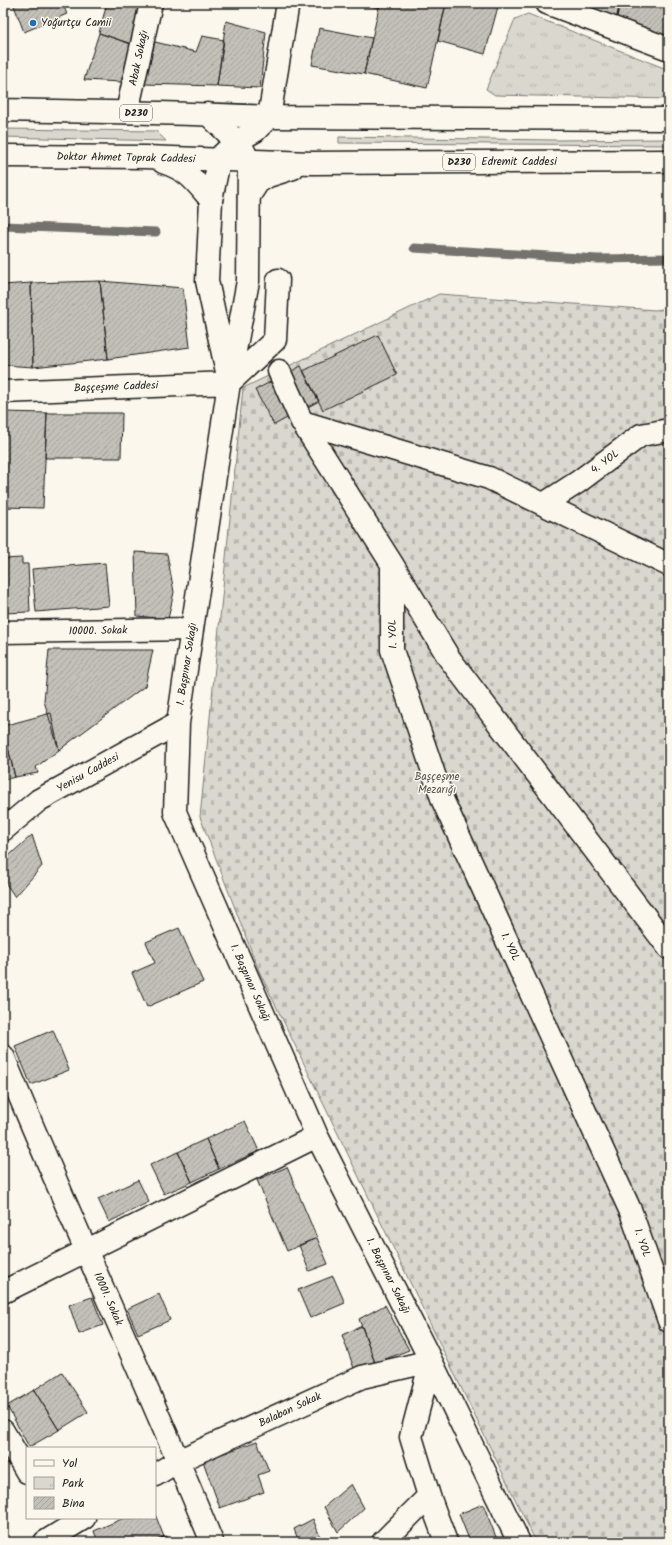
<svg xmlns="http://www.w3.org/2000/svg" width="672" height="1545" viewBox="0 0 672 1545" font-family="Kalam,sans-serif">
<style>
.grass{fill:#dad7ce;stroke:#7b7a75}
.cemetery{fill:url(#cemetery-stones);stroke:#7b7a75}
.park{fill:url(#park-tufts);stroke:#7b7a75}
.lines{fill:none;stroke-linecap:round;stroke-linejoin:round}
.stream{stroke:#74726e;stroke-width:9}
.building{fill:url(#building-hatch);stroke:#1c1c1c}
.minor-casing{stroke:#1c1c1c;stroke-width:25}
.highway-casing{stroke:#1c1c1c;stroke-width:25}
.minor{stroke:#fbf7ec;stroke-width:22}
.highway{stroke:#fbf7ec;stroke-width:22}
.poi-dot{fill:#1f6fb2;stroke:#fbf7ec;stroke-width:1.5}
.labels{text-anchor:middle;dominant-baseline:central;stroke-width:3;stroke-linejoin:round;paint-order:stroke}
.shield{fill:#fbf7ec;stroke:#5f5e5a;stroke-width:1}
.shield-label{font-size:10px;font-weight:bold;fill:#1c1c1c}
.poi-label{font-size:11px;fill:#1c1c1c;stroke:#fbf7ec;text-anchor:start}
.street-label{font-size:11px;fill:#1c1c1c;stroke:#fbf7ec}
.park-label{font-size:11px;fill:#555451;stroke:#fbf7ec}
</style>
<defs>
<pattern id="cemetery-stones" width="16" height="16" patternUnits="userSpaceOnUse"><rect width="16" height="16" fill="#dad7ce"/><path d="M2 7V4a2 2 0 0 1 4 0v3zM10 15v-3a2 2 0 0 1 4 0v3z" fill="#bab8b0"/></pattern>
<pattern id="park-tufts" width="24" height="20" patternUnits="userSpaceOnUse"><rect width="24" height="20" fill="#dad7ce"/><path d="M3 7l-1-3M5 7V3M7 7l1-3M15 17l-1-3M17 17v-4M19 17l1-3" fill="none" stroke="#bab8b0"/></pattern>
<pattern id="building-hatch" width="6" height="6" patternUnits="userSpaceOnUse"><rect width="6" height="6" fill="#c3c0b8"/><path d="M-1 1l2-2M0 6l6-6M5 7l2-2" fill="none" stroke="#a7a49e"/></pattern>
</defs>
<rect width="100%" height="100%" fill="#fbf7ec"/>
<filter id="ink" filterUnits="userSpaceOnUse"><feTurbulence type="fractalNoise" baseFrequency=".025" numOctaves="2"/><feDisplacementMap in="SourceGraphic" scale="8" xChannelSelector="R" yChannelSelector="G"/><feConvolveMatrix kernelMatrix="1 2 1 2 8 2 1 2 1" color-interpolation-filters="sRGB"/></filter>
<g filter="url(#ink)">
<!-- grass -->
<path class="grass" d="M3,129L156,131L166,141L3,137Z
M339,137L556,140L669,139V145L339,143Z"/>
<!-- cemetery -->
<path class="cemetery" d="M439,294L655,310L669,308V1542H536L259,971L200,817L243,388Z"/>
<!-- park -->
<path class="park" d="M528,14L669,70V99L495,95L486,89L515,19Z"/>
<g class="lines">
<!-- stream -->
<path class="stream" d="M3,226L156,232
M414,248L598,259L669,258"/>
</g>
<!-- building -->
<path class="building" d="M13,3H62L67,14L24,32Z
M107,3H141L131,44L99,33Z
M353,3H380L379,8Z
M380,3H446L427,88L364,74Z
M446,3H499L485,54L438,41Z
M575,3H620L617,17Z
M620,3H669V41L615,24Z
M226,21L266,32L260,88L217,86Z
M319,28L372,38L364,74L312,65Z
M99,33L131,44L121,82L84,80Z
M202,36L224,40L217,86L144,84L155,42L196,52Z
M100,281L183,288L190,347L108,359Z
M100,281L108,359L33,367L31,283Z
M31,283L33,367L3,365V285Z
M378,335L397,375L323,410L303,371Z
M301,366L319,401L274,425L255,390Z
M3,412L47,413L43,508L3,507Z
M47,413H122L121,458H45Z
M135,552L167,554L174,592L168,619L137,616Z
M22,558V564H28L30,612L3,613V559Z
M105,563L109,606L36,612L32,569Z
M49,650H153L145,686L59,750L44,701Z
M51,713L59,750L36,767L38,773L15,777L3,726Z
M3,727L15,777L3,780Z
M32,835L42,866L15,897L3,879V861Z
M179,928L203,982L147,1007L132,973L155,963L146,942Z
M53,1030L69,1070L31,1085L15,1046Z
M245,1121L259,1151L219,1169L206,1139Z
M206,1139L219,1169L192,1182L178,1152Z
M178,1152L192,1182L164,1194L150,1165Z
M287,1167L317,1238L287,1251L257,1180Z
M138,1180L149,1202L109,1222L98,1199Z
M317,1238L328,1264L309,1271L299,1245Z
M333,1276L345,1303L310,1318L298,1290Z
M159,1294L170,1320L138,1334L127,1309Z
M92,1297L103,1325L79,1334L69,1305Z
M385,1305L409,1350L375,1363L359,1319Z
M362,1326L375,1363L355,1371L342,1335Z
M62,1372L88,1412L59,1430L34,1390Z
M34,1390L59,1430L29,1447L7,1406Z
M257,1441L269,1471L258,1475L264,1492L220,1508L203,1461Z
M351,1484L364,1508L338,1532L324,1507Z
M483,1504L498,1542H470L459,1514Z
M155,1514L164,1537L152,1542H98L94,1531L124,1518H155Z
M313,1519L322,1542H299L294,1529Z
M167,1536L170,1542H152L164,1537Z"/>
<g class="lines">
<!-- minor casing -->
<g class="minor-casing">
<path id="minor" d="M547,3L669,49
M127,112L151,3
M208,114L242,147L249,162L248,281L229,383L178,723L175,812L317,1136L431,1361L519,1542
M279,371L302,422L489,478L669,565
M227,372L207,281L211,200L219,161L222,155L237,141L255,131L269,117L288,3
M229,383L275,340L278,280
M3,392L229,383
M302,422L392,564L449,658L669,948
M544,504L578,482L641,435L669,430
M392,564V650L443,801L631,1212L669,1321
M3,632L192,629
M3,830L39,800L178,723
M3,1056C70,1219 145,1379 212,1542
M3,1292L317,1136
M3,1431L27,1472
M155,1475L178,1461L362,1377L431,1361L411,1437L429,1496L446,1542
M45,1542L84,1518
M383,1542L429,1496"/>
</g>
<!-- highway casing -->
<g class="highway-casing">
<path id="highway" d="M3,110C92,112 180,112 269,117L669,119
M3,156L145,157L312,163L669,161
M163,162C189,171 194,180 211,200
M249,196L258,182L268,176L293,168"/>
</g>
<!-- minor -->
<use href="#minor" class="minor"/>
<!-- highway -->
<use href="#highway" class="highway"/>
</g>
</g>
<!-- markers -->
<circle class="poi-dot" cx="33" cy="23" r="4"/>
<g class="labels">
<!-- shield labels -->
<g class="shield">
<rect x="120" y="105" width="32" height="16" rx="3"/>
<rect x="443" y="154" width="32" height="16" rx="3"/>
</g>
<g class="shield-label">
<text x="136" y="113">D230</text>
<text x="459" y="162">D230</text>
</g>
<!-- poi labels -->
<g class="poi-label">
<text x="41" y="23">Yoğurtçu Camii</text>
</g>
<!-- street labels -->
<g class="street-label">
<text transform="translate(139 58) rotate(-78)">Abak Sokağı</text>
<text transform="translate(126 158) rotate(1)">Doktor Ahmet Toprak Caddesi</text>
<text x="519" y="162">Edremit Caddesi</text>
<text transform="translate(116 387) rotate(-2)">Başçeşme Caddesi</text>
<text transform="translate(605 462) rotate(-37)">4. YOL</text>
<text transform="translate(98 631) rotate(-1)">10000. Sokak</text>
<text transform="translate(393 634) rotate(-92)">1. YOL</text>
<text transform="translate(187 664) rotate(-81)">1. Başpınar Sokağı</text>
<text transform="translate(88 773) rotate(-29)">Yenisu Caddesi</text>
<text transform="translate(510 947) rotate(65)">1. YOL</text>
<text transform="translate(250 983) rotate(66)">1. Başpınar Sokağı</text>
<text transform="translate(642 1243) rotate(71)">1. YOL</text>
<text transform="translate(388 1276) rotate(63)">1. Başpınar Sokağı</text>
<text transform="translate(108 1299) rotate(66)">10001. Sokak</text>
<text transform="translate(290 1410) rotate(-25)">Balaban Sokak</text>
</g>
<!-- park labels -->
<g class="park-label">
<text x="437" y="777">Başçeşme<tspan x="437" dy="13">Mezarığı</tspan></text>
</g>
</g>
<!-- margin -->
<rect width="672" height="1545" fill="none" stroke="#fbf7ec" stroke-width="16"/>
<rect x="8" y="8" width="656" height="1529" fill="none" stroke="#1c1c1c" stroke-width="1.5" filter="url(#ink)"/>
<!-- legend -->
<rect x="26" y="1447" width="130" height="72" fill="#fbf7ec" stroke="#a29f99"/>
<rect x="34" y="1460" width="20" height="6" fill="#fbf7ec" stroke="#a29f99"/>
<text x="62" y="1467" font-size="12" fill="#1c1c1c">Yol</text>
<rect x="34" y="1477" width="20" height="12" fill="url(#park-tufts)" stroke="#a29f99"/>
<text x="62" y="1487" font-size="12" fill="#1c1c1c">Park</text>
<rect x="34" y="1497" width="20" height="12" fill="url(#building-hatch)" stroke="#a29f99"/>
<text x="62" y="1507" font-size="12" fill="#1c1c1c">Bina</text>
</svg>
